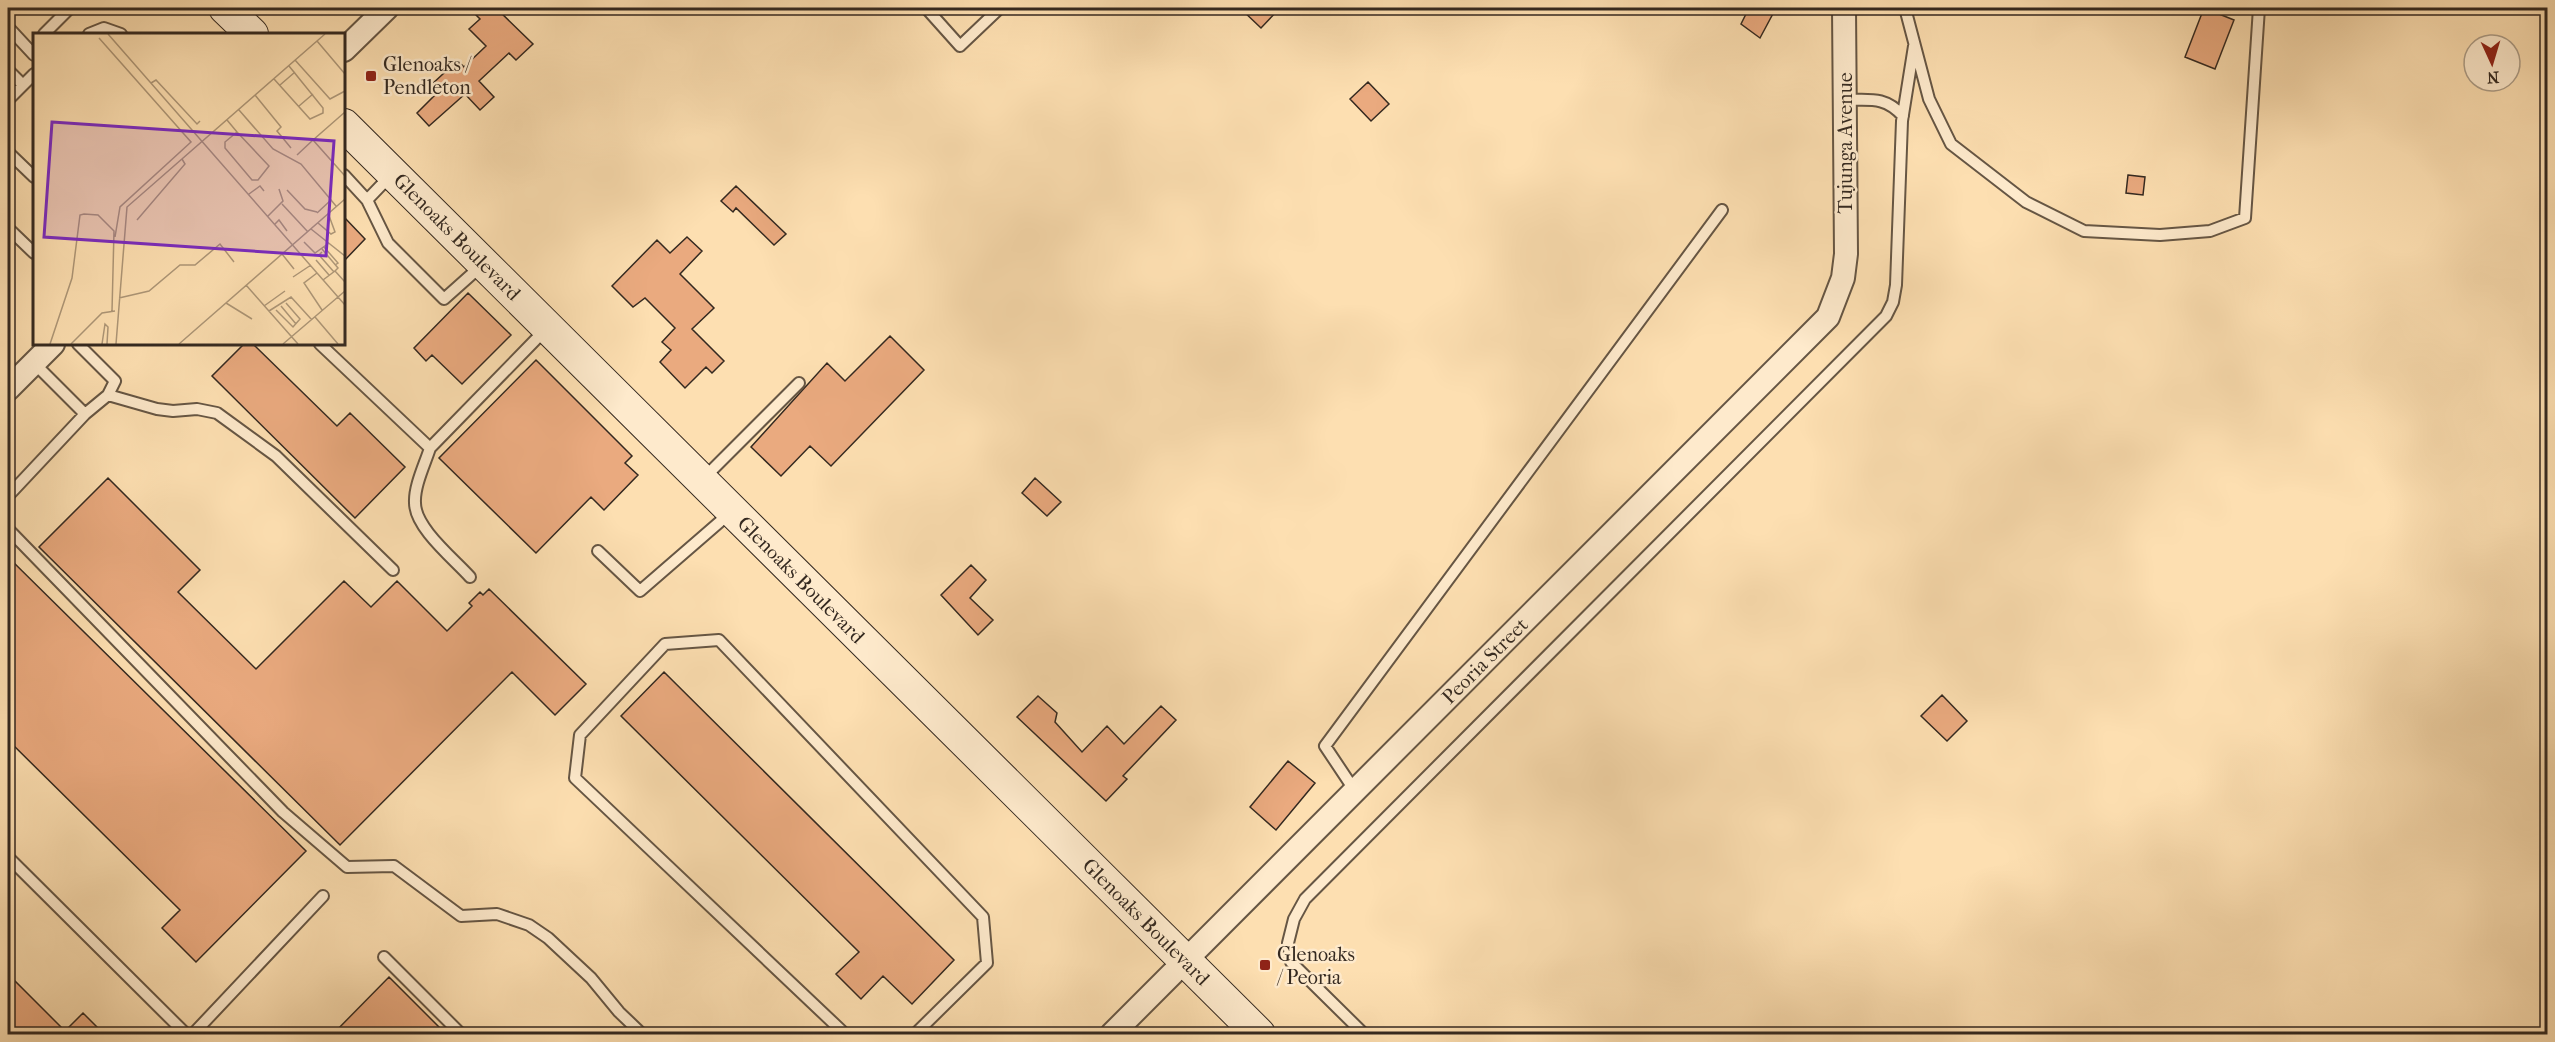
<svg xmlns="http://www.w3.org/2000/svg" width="2555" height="1042" viewBox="0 0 2555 1042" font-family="'IM FELL French Canon',serif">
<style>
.building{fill:#eaaa7f;stroke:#342920;stroke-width:1.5}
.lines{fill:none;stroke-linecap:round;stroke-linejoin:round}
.service-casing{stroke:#665644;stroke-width:14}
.minor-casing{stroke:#665644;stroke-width:26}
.secondary-casing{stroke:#342920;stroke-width:34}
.service{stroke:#feeacc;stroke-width:10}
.minor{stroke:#feeacc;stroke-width:22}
.secondary{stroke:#feeacc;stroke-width:32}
.poi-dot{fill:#8f2418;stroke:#feeacc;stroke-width:2}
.labels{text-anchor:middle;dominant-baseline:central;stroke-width:5;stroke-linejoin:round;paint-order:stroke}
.poi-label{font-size:20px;fill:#342920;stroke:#feeacc;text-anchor:start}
.street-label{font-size:20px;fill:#342920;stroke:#feeacc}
.inset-road{fill:none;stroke:#ad9677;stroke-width:1.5}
.view{fill:#7b2cbf;fill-opacity:0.15;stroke:#7b2cbf;stroke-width:3}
.inset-edge{fill:none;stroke:#342920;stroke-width:3}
</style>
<rect width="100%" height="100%" fill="#fddfb1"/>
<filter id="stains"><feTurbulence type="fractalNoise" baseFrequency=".00333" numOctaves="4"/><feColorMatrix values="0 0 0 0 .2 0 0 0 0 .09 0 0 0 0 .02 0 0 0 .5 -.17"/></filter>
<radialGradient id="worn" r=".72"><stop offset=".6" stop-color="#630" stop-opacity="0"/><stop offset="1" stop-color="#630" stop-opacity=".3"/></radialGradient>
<!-- building -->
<path class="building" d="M469,8H496L533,44L516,60L509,53L479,81L494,97L480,110L465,94L429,126L417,113L438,92L431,85L455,63L459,62L464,67L486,46L469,29L480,19Z
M1240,8H1280L1261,28Z
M1749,8H1776L1760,38L1741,24Z
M2204,8L2234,20L2215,69L2185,57Z
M1368,82L1389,104L1371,121L1350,99Z
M2128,175L2145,177L2143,195L2126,193Z
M736,186L786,234L774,245L736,208L733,212L721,201Z
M344,217L365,239L344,261Z
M687,237L702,251L680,274L714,308L692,329L724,361L712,373L706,367L685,388L660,362L671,350L662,342L675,328L645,298L633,307L612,286L657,240L670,253Z
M468,293L511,335L462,384L432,355L426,361L414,348Z
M890,336L924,370L831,466L810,446L781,476L751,447L827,363L845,381Z
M244,344H253L337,426L350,413L405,467L355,518L212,376Z
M536,360L632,456L625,463L638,475L604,510L591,497L536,553L439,458Z
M108,478L200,570L178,592L256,669L344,581L371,607L397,581L447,631L472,606L469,603L480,592L483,595L489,589L586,684L555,715L512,672L340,845L39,547Z
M1035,478L1061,502L1047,516L1022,493Z
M8,557L306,851L196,962L162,928L180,910L8,740Z
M971,565L986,580L970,598L993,620L978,635L941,595Z
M664,672L954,960L912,1004L883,976L861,999L836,974L859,952L621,716Z
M1942,695L1967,721L1947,741L1921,716Z
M1038,696L1057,713L1055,722L1082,752L1107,726L1124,744L1161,706L1176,720L1123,776L1127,779L1106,801L1017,717Z
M1288,761L1315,783L1276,830L1250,807Z
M8,974L65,1031L83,1013L105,1035H8Z
M389,977L447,1035H332Z"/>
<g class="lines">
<!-- service casing -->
<g class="service-casing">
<path id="service" d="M926,8L960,46L1000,8
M1905,8L1929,99L1951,144L2026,202L2084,231L2160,235L2210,231L2245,218L2259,8
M8,27L34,55
M44,34L69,9L67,8
M89,34L104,28L121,34
M8,70L23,85
M8,100L34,74
M1845,100C1870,100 1885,96 1903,116
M8,152L34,177
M344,175L367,200L390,176
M367,200L388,243L444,299L481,266
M8,228L34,253
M320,344L430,448
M34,363L85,414
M108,395L157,409L173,411L197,409L217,413L276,456L393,570
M704,478L799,383
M8,496L85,414L108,395L115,381L78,344
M8,529L283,812L347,867L394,866L461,916L497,914L529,925L548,938L591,978L619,1012L642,1034
M598,551L640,591L730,513
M470,577C454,559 415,528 415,503C414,486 425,464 430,448L546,329
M1355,791L1325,746L1722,210
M8,857L186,1034
M384,957L461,1034
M193,1034L323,896
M845,1034L575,778L580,735L665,644L719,640L983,917L987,963L915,1034
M1364,1034L1291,962L1288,943L1294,919L1305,899L1886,316L1893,302L1896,285L1902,121L1914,46"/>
</g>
<!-- minor casing -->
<g class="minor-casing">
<path id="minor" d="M344,50L387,8
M8,389L53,344
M1112,1034L1828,317L1843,278L1846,254L1844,8"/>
</g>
<!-- secondary casing -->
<g class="secondary-casing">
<path id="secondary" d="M225,8L252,34
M344,125L1259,1034"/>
</g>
<!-- service -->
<use href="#service" class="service"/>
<!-- minor -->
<use href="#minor" class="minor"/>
<!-- secondary -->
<use href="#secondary" class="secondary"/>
</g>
<!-- markers -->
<g class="poi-dot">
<rect x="365" y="70" width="12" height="12" rx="3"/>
<rect x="1259" y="959" width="12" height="12" rx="3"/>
</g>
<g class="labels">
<!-- poi labels -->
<g class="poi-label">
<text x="383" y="64">Glenoaks /<tspan x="383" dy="23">Pendleton</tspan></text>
<text x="1277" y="954">Glenoaks<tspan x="1277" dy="23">/ Peoria</tspan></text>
</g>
<!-- street labels -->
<g class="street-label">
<text transform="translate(1845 143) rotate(-90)">Tujunga Avenue</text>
<text transform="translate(457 237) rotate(45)">Glenoaks Boulevard</text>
<text transform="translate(801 580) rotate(45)">Glenoaks Boulevard</text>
<text transform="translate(1485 661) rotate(-45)">Peoria Street</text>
<text transform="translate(1146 922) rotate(45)">Glenoaks Boulevard</text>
</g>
</g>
<!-- overview -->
<g transform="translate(33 33)">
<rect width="312" height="312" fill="#fddfb1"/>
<path class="inset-road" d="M75,1L312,272M66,5L158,109L87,174L82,204M284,8L312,41M262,27L297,66L312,58M241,46L277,86L290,80V75L256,33M118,50L123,47L164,91L167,88M247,52L262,39M222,62L248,94L244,98L258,115M266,73L280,61M206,77L240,116L268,131L303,173M312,79L280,107L312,143M194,87L204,99L236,133L225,147H219L192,115V109L204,99M264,122L280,107M254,157L272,176L284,179M216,161L227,153L231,158M249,171L275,199M284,180L298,167M235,183L250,168L246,156M104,187L152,131L149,126M285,190L298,201L302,199L295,180M242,191L246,187L254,198M278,196L312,223M271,209L282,220L296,210M291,214L305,230L302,232M289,216L305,235L302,238M289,219L286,222L301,239M249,221L261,236M283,227L296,242M284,240L271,250L289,277M260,244L278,232M290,247L302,238L312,249M213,252L265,311M86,265L116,258L147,232H162L187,211L201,229M193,270L219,286M231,273L252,258M248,273L263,291M243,277L260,294L267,286L253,270M236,278L258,264L279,287M282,284L305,311M17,311L39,245L47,182L51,181L65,182L81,198L79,278M38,311L69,280L82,278M69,311L72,291L75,294L74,311M83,311L94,174L292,1M146,311L312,166M250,311L312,258"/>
<path class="view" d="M19,89L301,108L293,223L11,204Z"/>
<rect width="312" height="312" class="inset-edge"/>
</g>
<!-- margin -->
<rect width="2555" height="1042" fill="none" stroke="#fddfb1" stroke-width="30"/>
<rect x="9" y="9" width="2537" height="1024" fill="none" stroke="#342920" stroke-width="3"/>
<rect x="15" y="15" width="2525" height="1012" fill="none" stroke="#342920" stroke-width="1.5"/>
<!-- north arrow -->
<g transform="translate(2492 63) rotate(176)"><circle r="28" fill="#feeacc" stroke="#ad9d87" stroke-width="1.5"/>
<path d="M0-4.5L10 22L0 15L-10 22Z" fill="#8f2418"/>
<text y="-9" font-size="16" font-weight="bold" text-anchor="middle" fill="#342920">N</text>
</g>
<rect width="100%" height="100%" filter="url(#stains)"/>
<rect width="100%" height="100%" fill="url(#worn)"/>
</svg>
